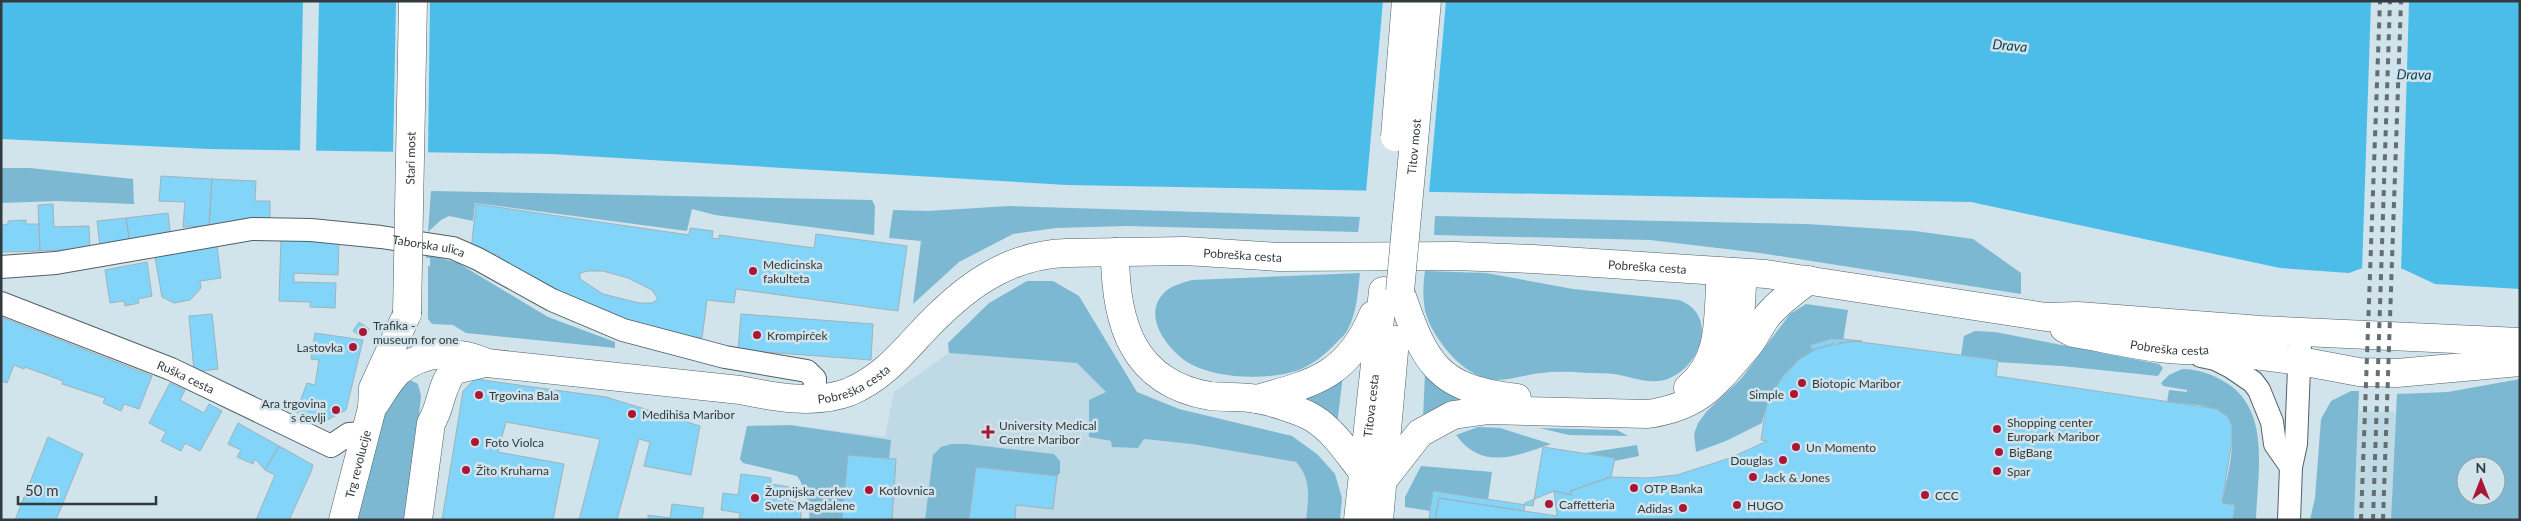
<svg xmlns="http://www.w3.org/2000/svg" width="2521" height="521" viewBox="0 0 2521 521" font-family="Lato,sans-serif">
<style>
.built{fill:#bfd9e5}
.green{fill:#7db8d2;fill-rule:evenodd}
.water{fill:#4cbde9}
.pier{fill:#d1e3eb}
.building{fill:#82d5f9;stroke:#a0b2ba;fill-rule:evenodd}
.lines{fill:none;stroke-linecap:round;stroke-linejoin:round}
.minor-casing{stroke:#516067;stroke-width:24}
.tertiary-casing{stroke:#516067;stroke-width:29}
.secondary-casing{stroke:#516067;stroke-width:29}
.minor{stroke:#fff;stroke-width:22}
.tertiary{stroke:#fff;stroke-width:28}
.secondary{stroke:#fff;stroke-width:28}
.rail{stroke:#646f73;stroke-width:4;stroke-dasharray:6 6;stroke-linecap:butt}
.tertiary-bridge-casing{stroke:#516067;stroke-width:29;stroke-linecap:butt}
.secondary-bridge-casing{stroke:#516067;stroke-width:29;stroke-linecap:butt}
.tertiary-bridge{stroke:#fff;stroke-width:28}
.secondary-bridge{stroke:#fff;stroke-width:28}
.poi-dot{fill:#ac1636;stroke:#d1e3eb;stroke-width:2}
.labels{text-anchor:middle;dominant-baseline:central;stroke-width:5;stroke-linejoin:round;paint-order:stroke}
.street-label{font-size:12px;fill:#333a3d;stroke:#d1e3eb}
.poi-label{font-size:12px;fill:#333a3d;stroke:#d1e3eb;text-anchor:start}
.water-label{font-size:14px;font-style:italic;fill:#0b3d4f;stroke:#d1e3eb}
</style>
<rect width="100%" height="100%" fill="#d1e3eb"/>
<!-- built -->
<path class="built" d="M949,353L1077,363L1106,392L1100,439L1138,448L1143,439L1192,444L1296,462L1304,470L1308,483L1306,520H809V506L805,500L801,481L797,476L743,463L740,459L747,426L790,425L885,437L894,392Z
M2359,411L2396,412L2391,520H2354Z"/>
<!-- green -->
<path class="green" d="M1,168H30L133,179L134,204L57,201L1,203Z
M431,191L872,200L875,206L874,235L715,215L692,209L687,231L475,203L473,221L449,216L441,220L428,232Z
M1009,206L1360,217L1358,232L1126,226L1056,228L1013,234L959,262L913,304L921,241L889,238L893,210L928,211Z
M1435,216L1807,224L1915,231L1973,239L2021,273V294L1760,253L1650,240L1434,235Z
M426,254L458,263L548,317L615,342V348L466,333L453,325L432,324L428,319V266H430V258H426Z
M1425,271L1486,273L1573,289L1679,300C1718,314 1702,364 1670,378C1652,386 1633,377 1614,374C1606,373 1596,373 1588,373C1572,372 1557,371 1542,373C1527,374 1512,380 1497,380C1466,379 1437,344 1427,317C1422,304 1423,285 1425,271Z
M1360,273C1358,291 1357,312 1348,329C1346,334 1340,339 1336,343C1326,354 1313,364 1299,370C1269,381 1214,379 1187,362C1168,349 1143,318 1162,295C1169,286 1182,283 1192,280Z
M1027,281H1053L1079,296L1137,392L1179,409L1292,436L1317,454L1335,474L1342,498L1340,520H1306C1308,498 1312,479 1296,462L1192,444L1144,439L1138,448L1112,447L1111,441L1089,437V400L1106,392L1077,363L949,353L948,343L989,303Z
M1806,304L1848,310L1843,341C1800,349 1771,381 1762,423L1726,441L1696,452L1694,434L1698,423L1707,411L1741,379L1790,314Z
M1975,331L1995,332L2159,364L2163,368L2158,376L2062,366L1997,362V360L1961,355L1964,336Z
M2182,369C2197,369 2212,374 2225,382C2272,410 2257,474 2256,520H2233L2235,505L2222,503C2226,480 2245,419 2217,410C2202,404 2183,404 2167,402L2169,390L2187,392V390L2163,386L2161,383L2169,375Z
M1425,372L1464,397V403L1423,418Z
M1343,375L1337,425L1298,397Z
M408,379L418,384L421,396L408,520H355L383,410Z
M2520,379V520H2391L2397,394L2448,392ZM2466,466H2496V496H2466Z
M2351,391H2359L2354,520H2310L2315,498L2321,419L2331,401Z
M790,425L891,440L889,459L848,456L842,520H809C812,511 803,483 797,476L743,463L740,459L747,426Z
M1478,427L1500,428L1551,444C1516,456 1482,471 1456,435Z
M1539,428L1617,430L1628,436L1569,435Z
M951,444H966L1054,454L1060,461V473L1057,476L976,467L969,520H925L933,455L941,447Z
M1637,445L1639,456L1614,461V458L1586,453Z
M1421,466L1492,472L1488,500L1433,491L1430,511L1405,507V497Z"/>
<!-- water -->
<path class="water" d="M1,1H2520V289L2435,284L2403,269L2368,266L2349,273L2280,268L1971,202L1067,185L551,154L209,149L1,139Z"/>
<!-- pier -->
<path class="pier" d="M303,1H319L316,153H300Z
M396,1H430L428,155L393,154Z
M1383,1H1446L1429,193L1366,192Z
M2371,1H2409L2401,272L2368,269L2362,271Z"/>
<!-- building -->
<path class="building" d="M161,176L212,179L209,226L183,227L185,202L159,201Z
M212,179L256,181L255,201H270V217L209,226Z
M53,204L54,227L89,226L90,249L40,251L38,205Z
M476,204L689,235L690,228L713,231L712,238L719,239V235L814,248L816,234L907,246L898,311L736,289L734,303L707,300L702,338L676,334L603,314L499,260V255L471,251ZM588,271H603L628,278L652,290L658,299L652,303H639L603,294L580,279V273Z
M168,213L171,239L130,244L126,218Z
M126,218L130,244L100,247L97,221Z
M26,220V224H39L40,251L1,252V225L8,224V221Z
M281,237L339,238L338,275L294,273V282L336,283L335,308L310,307V302L279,301Z
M217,246L221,278L200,281L201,288L190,300L174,303L162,297L155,257Z
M147,262L152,296L138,299L139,303L125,306L124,301L110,303L105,270Z
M212,314L218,369L194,372L189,316Z
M741,314L873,324L871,360L738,350Z
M1,317L152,376L139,409L124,404L121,411L103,403L105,398L62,384L63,381L25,367L24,369L14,365L7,383L1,381Z
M359,322L369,329L363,338L353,331Z
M315,333L363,340L346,410L322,423L296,412L307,383L315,385L319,360L311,359Z
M1830,339H1843L1862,341L1835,343L1812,350L1810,345Z
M1853,341L1998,360L1996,376L2217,409L2228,417L2232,426V440L2222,503L2235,505L2233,520H1435L1439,498L1524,511L1525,503L1554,491L1572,495L1570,491L1611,477L1647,478L1677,475L1730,458L1767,441L1761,440L1766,407L1774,389L1798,360L1818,348Z
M475,379L606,397L700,426L691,475L644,466L650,442L639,439L617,520H579L600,439L506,422L498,452L564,464L553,520H442L463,391Z
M170,383L185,390L180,400L204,413L209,404L222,411L200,451L185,443L181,451L161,441L166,432L149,423Z
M238,423L279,446L265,470L255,459L253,464L237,457L241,450L228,444Z
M48,437L83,454L56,520H15Z
M279,446L313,465L311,472L289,520H256L275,475L265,470Z
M1543,447L1615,458L1611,477L1570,491L1572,495L1554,491L1557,516L1439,498L1435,520H1429L1433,491L1533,506Z
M848,455L896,459L892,520H842Z
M976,467L1057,476L1053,509L1016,505L1015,520H969Z
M741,474L771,478V484L789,487L788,501L797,502L801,508V518L798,520H745L739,519L740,513L721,510L723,493L738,495Z
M672,504L704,508L702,520H648V515L670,518Z"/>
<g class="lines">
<!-- minor casing -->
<g class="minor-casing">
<g id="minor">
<path id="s1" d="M1,267L56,263L252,229L311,230L381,237L453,248L478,259L552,300L623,330L725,357L807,371L815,379V398"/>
<path id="s2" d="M1,303L171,369L331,446L349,434L365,433"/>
<path d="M2201,356L2215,359L2231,367L2253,382L2259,390L2272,422L2275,444L2291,467"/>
<path d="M2289,520L2291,467L2296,444L2300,343"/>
</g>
</g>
<!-- tertiary casing -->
<g class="tertiary-casing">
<g id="tertiary">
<path id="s3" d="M2064,328L2073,333C2112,339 2168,354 2207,349L2300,361L2359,372L2397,373L2520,362"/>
<path id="s4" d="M372,408C381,396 388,381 399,371C424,350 459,350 487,363L740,390C774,397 815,405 849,392C880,379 899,357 921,333C961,290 1005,255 1066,253L1185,251L1279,257L1456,256L1533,259L1766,274L2046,317L2078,316L2261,330L2520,342"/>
<path id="s5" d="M343,520L372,408L373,388L407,314"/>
<path d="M418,520L431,423C442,406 440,386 454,370L485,363"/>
</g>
</g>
<!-- secondary casing -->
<g class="secondary-casing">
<g id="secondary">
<path d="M1115,252C1115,322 1132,383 1210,396C1225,398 1241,396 1256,399C1269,401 1302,411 1313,418C1334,431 1347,452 1362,471"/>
<path d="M1731,272L1742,286L1740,320L1734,348V358"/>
<path d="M1400,291C1425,363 1436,389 1517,398"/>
<path d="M1688,388C1724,359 1717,313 1721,272"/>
<path d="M1257,399C1315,383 1348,375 1373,315"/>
<path d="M1383,480L1420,433L1453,415L1489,410L1648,414C1701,406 1714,385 1747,347C1755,338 1760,325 1768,315C1780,301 1794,291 1809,280"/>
<path id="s6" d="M1358,520L1383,291"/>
<path d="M1379,520L1395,340"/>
</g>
</g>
<!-- minor -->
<use href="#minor" class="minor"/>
<!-- tertiary -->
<use href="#tertiary" class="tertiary"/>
<!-- secondary -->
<use href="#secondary" class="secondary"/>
<!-- rail -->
<path class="rail" d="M2361,520L2380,1
M2373,520L2390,1
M2383,520L2401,1"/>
<!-- tertiary-bridge casing -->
<g class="tertiary-bridge-casing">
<g id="tertiary-bridge">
<path id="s7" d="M407,314L413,1"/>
</g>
</g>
<!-- secondary-bridge casing -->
<g class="secondary-bridge-casing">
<g id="secondary-bridge">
<path d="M1395,137L1406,1"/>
<path id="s8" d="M1400,291L1427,1"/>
</g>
</g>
<!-- tertiary-bridge -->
<use href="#tertiary-bridge" class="tertiary-bridge"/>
<!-- secondary-bridge -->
<use href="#secondary-bridge" class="secondary-bridge"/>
</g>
<!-- markers -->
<g class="poi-dot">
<circle cx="753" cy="271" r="5"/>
<circle cx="363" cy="332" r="5"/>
<circle cx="757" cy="335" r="5"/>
<circle cx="353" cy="347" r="5"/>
<circle cx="1802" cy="383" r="5"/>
<circle cx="1794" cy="394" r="5"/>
<circle cx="479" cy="395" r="5"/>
<circle cx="336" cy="410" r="5"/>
<circle cx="632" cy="414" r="5"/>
<circle cx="1997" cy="429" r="5"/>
<path d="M985.5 424.5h5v5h5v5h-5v5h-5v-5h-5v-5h5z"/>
<circle cx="475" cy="442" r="5"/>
<circle cx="1796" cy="447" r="5"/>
<circle cx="1999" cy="452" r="5"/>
<circle cx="1783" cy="460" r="5"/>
<circle cx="466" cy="470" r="5"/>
<circle cx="1997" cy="471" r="5"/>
<circle cx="1753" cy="477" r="5"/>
<circle cx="1634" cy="488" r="5"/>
<circle cx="869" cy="490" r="5"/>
<circle cx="1925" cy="495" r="5"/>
<circle cx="755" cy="498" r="5"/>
<circle cx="1549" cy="504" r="5"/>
<circle cx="1737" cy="505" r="5"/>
<circle cx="1683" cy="508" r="5"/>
</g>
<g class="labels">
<!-- street labels -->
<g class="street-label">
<text stroke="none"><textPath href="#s8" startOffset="145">Titov most</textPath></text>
<text stroke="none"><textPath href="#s7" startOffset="156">Stari most</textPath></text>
<text stroke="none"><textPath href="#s1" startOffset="432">Taborska ulica</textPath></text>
<text stroke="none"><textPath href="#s4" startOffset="945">Pobreška cesta</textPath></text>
<text stroke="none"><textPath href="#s4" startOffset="1350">Pobreška cesta</textPath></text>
<text stroke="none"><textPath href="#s3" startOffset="108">Pobreška cesta</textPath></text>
<text stroke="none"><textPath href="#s2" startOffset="199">Ruška cesta</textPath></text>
<text stroke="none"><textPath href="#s4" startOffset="511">Pobreška cesta</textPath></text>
<text stroke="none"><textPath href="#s6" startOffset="115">Titova cesta</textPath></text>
<text stroke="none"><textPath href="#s5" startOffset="58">Trg revolucije</textPath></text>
</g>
<!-- poi labels -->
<g class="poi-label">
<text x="763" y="264">Medicinska<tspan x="763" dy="14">fakulteta</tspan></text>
<text x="373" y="325">Trafika -<tspan x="373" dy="14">museum for one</tspan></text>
<text x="767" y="335">Krompirček</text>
<text x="343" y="347" text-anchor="end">Lastovka</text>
<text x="1812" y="383">Biotopic Maribor</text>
<text x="1784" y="394" text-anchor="end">Simple</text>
<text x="489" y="395">Trgovina Bala</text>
<text x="326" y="403" text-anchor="end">Ara trgovina<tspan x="326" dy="14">s čevlji</tspan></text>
<text x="642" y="414">Medihiša Maribor</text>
<text x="2007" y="422">Shopping center<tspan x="2007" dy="14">Europark Maribor</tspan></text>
<text x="999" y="425">University Medical<tspan x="999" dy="14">Centre Maribor</tspan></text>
<text x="485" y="442">Foto Violca</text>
<text x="1806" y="447">Un Momento</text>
<text x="2009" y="452">BigBang</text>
<text x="1773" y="460" text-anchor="end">Douglas</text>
<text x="476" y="470">Žito Kruharna</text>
<text x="2007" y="471">Spar</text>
<text x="1763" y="477">Jack &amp; Jones</text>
<text x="1644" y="488">OTP Banka</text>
<text x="879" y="490">Kotlovnica</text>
<text x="765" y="491">Župnijska cerkev<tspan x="765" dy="14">Svete Magdalene</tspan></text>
<text x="1935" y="495">CCC</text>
<text x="1559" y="504">Caffetteria</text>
<text x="1747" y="505">HUGO</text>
<text x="1673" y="508" text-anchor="end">Adidas</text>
</g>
<!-- water labels -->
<g class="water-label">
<text transform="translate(2010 45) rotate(5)">Drava</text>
<text transform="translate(2414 74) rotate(1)">Drava</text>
</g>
</g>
<!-- border -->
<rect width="2521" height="521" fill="none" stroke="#333a3d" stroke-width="5"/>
<!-- north arrow -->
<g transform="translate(2481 481)"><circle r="24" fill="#d1e3eb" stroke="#929fa5"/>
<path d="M0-4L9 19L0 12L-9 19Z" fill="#ac1636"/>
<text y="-8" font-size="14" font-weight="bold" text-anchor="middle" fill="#333a3d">N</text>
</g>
<!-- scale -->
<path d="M18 496v8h138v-8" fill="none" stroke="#333a3d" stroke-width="2.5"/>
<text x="25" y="496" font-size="15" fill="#333a3d" stroke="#d1e3eb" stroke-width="4" paint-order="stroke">50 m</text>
</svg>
